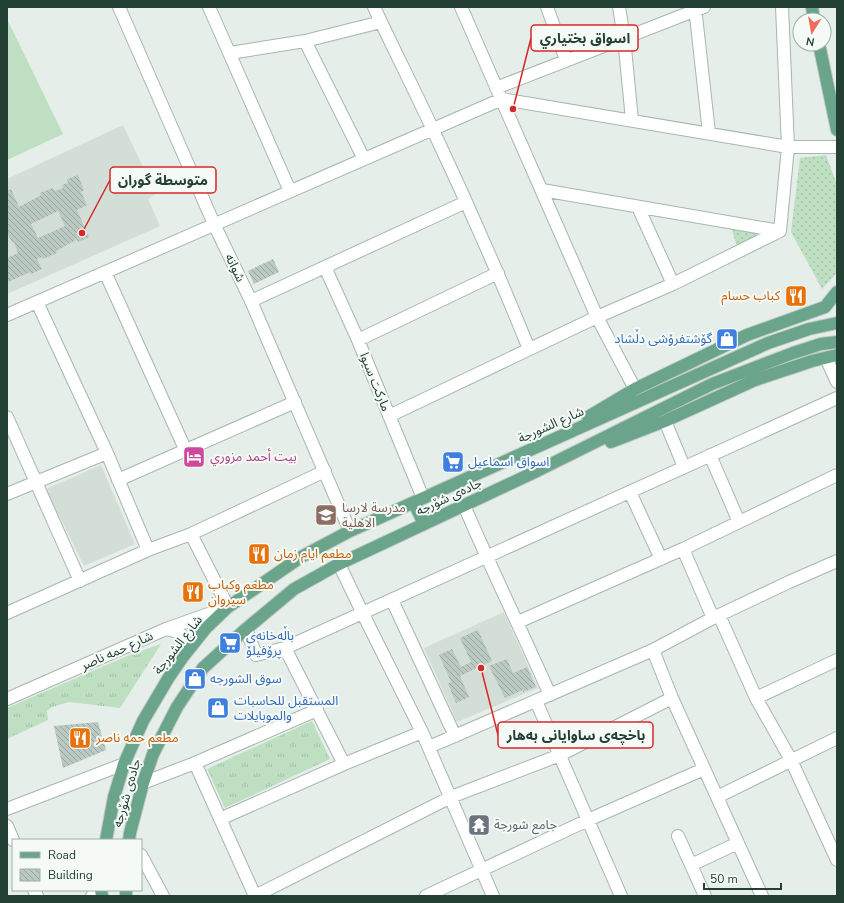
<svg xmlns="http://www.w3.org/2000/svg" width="844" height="903" viewBox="0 0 844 903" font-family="'Nunito Sans','Noto Sans Arabic',sans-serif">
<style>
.built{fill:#d3ded7}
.grass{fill:url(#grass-tufts)}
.garden{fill:url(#garden-dots)}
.pitch{fill:#bedfc1}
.building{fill:url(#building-back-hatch);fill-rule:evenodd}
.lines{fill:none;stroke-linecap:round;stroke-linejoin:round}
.minor-casing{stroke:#a7b6ae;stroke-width:14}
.tertiary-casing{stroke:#a7b6ae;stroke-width:14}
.primary-casing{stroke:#c1cac6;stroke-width:14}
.minor{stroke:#fff;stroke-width:12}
.tertiary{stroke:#fff;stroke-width:12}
.primary{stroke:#69a48b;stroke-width:12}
.labels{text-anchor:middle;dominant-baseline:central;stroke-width:4;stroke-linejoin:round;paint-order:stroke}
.street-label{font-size:13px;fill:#234034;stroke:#f5faf7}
.food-label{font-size:13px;fill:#c56008;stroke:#f5faf7;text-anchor:start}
.shop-label{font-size:13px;fill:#366cbe;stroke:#f5faf7;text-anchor:start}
.hotel-label{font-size:13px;fill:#b23c85;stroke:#f5faf7;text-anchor:start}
.education-label{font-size:13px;fill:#785e54;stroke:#f5faf7;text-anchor:start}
.worship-label{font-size:13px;fill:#5b616d;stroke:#f5faf7;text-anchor:start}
.leader{fill:none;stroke:#d62828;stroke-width:1.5}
.callout-dot{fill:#d62828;stroke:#f5faf7;stroke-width:1.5}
.callout{fill:#f5faf7;stroke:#d62828;stroke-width:1.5}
.callout-label{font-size:14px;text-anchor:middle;font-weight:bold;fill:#234034}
</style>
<defs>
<pattern id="grass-tufts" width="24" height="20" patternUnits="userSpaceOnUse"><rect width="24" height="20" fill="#bedfc1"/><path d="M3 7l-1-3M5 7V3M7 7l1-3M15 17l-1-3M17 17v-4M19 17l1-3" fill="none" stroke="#a3c0a6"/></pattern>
<pattern id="garden-dots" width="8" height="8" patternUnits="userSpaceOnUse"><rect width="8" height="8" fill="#bedfc1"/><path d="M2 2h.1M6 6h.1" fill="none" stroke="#a3c0a6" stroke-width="1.8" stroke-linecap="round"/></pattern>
<pattern id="building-back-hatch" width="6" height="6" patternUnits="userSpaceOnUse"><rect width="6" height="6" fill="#bac9c1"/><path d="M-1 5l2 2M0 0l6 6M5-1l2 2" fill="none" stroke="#97a59e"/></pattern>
</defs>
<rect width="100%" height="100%" fill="#e5eee8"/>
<!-- built -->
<path class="built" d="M123,125L156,194L148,199L160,226L7,294V179Z
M101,465L135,544L84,566L46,489Z
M504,612L538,688L457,722L424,648Z"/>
<!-- grass -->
<path class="grass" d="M161,644L120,708L69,702L52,707L47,711L48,720L7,739V708L132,654Z
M312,721L330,759L225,808L207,769Z"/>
<!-- garden -->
<path class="garden" d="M826,155L837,185V273L822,289L791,232L800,158Z
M731,227L766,234L737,247Z"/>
<!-- pitch -->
<path class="pitch" d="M7,19L63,134L7,160Z"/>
<!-- building -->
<path class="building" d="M78,175L84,190L81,192L87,205L77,210L89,237L78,242L76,238H75L76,240L56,251L57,253L43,259L42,257L37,259L42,269L31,274L30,272L8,282L7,258L18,253L14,242H12L7,233V191L11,189L19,207L41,195L40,193L53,188L55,191L63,188L62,185L68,183L67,179ZM58,211L65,226L38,238L31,224Z
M273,259L279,272L254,284L248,271Z
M478,630L492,661L460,676L469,697L456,703L448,684L451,682L439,655L452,649L461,667L471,662L460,638Z
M507,659L513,673L527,667L536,687L523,692V690L505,698L489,666Z
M98,722L106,750L63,768L54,726Z"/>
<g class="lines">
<!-- minor casing -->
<g class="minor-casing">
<path id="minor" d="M209,7L290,191
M374,7C393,48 414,89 433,130C467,202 499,275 529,349
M461,7L597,317L635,389
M547,7L566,60
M619,7L624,38L632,120
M695,7L709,133
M305,41L364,159
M230,53L305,41L381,22
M496,88L704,7
M542,190L780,231
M638,207L673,284
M780,231L788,147L782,7
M325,267L358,340L423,498
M105,272L186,451
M251,301L466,202
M37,302L107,453L148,550
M7,315L502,99L788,147H837
M358,340L498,273
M826,358L837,382
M389,416L597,317L673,284L780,231
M7,417L80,581
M665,421L684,467
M710,455L739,522
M118,480L295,402
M630,492L661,559
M7,494L107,453
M464,505C491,569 522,631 550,695
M191,534L228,607
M683,549L713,618
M339,564L363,614L422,732L493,896
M392,600L455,736
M7,613L148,550L191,534L325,471
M719,615L756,698L791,760L837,860
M518,622L683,549L837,475
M246,629L256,655L285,648L837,398
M285,648L344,764
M653,650L672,698L762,896
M756,698L837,660
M536,701L621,896
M429,747L653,650L713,618L789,582L837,561
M195,763L255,896
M143,783L195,763L317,710
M717,797L837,738
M7,809L124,764
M220,819L344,764L422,732
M7,826L13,840
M678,836L705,896
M141,855L163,896
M691,865L738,843
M34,890L37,896
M92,896L97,890
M255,896L451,797L560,755L672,698
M426,896L588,820L704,769"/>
</g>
<!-- tertiary casing -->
<g class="tertiary-casing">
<path id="tertiary" d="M119,7L214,224L251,301L350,531
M166,629C185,632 189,641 182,658
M7,699L166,629L228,607"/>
</g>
<!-- primary casing -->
<g class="primary-casing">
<path id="primary" d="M812,7L814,20
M819,44L837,130
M588,417L635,389L747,335L825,307L837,292
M611,442L665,421L755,380L812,361L837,355
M414,503L424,524
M106,840L114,797L124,764L143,721L169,677L182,658L206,628L228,607L301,557L350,531L768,343L809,329L837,323
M129,840L130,833L143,783L153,754L177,707L203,668L246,629L294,589L339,564L537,471L712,384L793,353L821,344L837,342
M101,890L102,896
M126,896V890"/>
</g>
<!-- minor -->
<use href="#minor" class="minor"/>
<!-- tertiary -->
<use href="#tertiary" class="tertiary"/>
<!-- primary -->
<use href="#primary" class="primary"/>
</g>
<!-- icons -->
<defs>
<g id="restaurant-square" transform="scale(1.15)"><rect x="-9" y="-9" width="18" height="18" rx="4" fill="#e8710a" stroke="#f5faf7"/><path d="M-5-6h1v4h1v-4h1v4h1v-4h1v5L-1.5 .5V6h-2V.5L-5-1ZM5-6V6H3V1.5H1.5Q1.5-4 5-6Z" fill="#fff"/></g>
<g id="shop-square" transform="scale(1.15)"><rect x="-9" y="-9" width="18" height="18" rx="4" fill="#3f7fe0" stroke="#f5faf7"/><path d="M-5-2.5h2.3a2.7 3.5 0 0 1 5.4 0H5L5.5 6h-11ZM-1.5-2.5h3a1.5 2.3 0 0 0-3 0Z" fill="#fff"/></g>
<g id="hotel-square" transform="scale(1.15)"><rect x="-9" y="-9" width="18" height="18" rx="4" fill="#d1479c" stroke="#f5faf7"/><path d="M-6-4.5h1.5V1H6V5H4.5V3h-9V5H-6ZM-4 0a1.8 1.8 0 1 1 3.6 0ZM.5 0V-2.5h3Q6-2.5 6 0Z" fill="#fff"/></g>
<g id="supermarket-square" transform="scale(1.15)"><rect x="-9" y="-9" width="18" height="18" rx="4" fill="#3f7fe0" stroke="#f5faf7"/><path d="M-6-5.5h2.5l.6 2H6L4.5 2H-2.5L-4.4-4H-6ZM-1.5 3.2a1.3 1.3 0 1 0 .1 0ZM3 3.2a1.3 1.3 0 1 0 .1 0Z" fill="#fff"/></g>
<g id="school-square" transform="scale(1.15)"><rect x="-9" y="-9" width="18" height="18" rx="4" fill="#8d6e63" stroke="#f5faf7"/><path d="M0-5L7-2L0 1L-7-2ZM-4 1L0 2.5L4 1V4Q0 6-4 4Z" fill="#fff"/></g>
<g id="temple-square" transform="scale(1.15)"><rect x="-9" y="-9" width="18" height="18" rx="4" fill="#6b7280" stroke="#f5faf7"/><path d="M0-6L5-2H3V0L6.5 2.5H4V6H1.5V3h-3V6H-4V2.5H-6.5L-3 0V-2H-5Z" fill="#fff"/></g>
</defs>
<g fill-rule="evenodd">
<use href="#restaurant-square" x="796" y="296"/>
<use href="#shop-square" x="727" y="339"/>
<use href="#hotel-square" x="194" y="457"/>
<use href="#supermarket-square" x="453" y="462"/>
<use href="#school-square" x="326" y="515"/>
<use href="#restaurant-square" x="259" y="554"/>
<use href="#restaurant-square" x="193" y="592"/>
<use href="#supermarket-square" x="230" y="643"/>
<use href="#shop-square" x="195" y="679"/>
<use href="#shop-square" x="218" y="708"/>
<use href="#restaurant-square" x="80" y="738"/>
<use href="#temple-square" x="479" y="825"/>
</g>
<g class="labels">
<!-- street labels -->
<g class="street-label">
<text transform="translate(235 268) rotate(64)">شوانە</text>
<text transform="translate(375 382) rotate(68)">مارکت سیوا</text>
<text transform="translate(551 425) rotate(-24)">شارع الشورجة</text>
<text transform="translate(449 497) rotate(-25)">جادەی شۆرجە</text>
<text transform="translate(178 645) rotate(-52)">شارع الشورجة</text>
<text transform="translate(117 651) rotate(-24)">شارع حمه ناصر</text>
<text transform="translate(127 793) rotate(-74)">جادەی شۆرجە</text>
</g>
<!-- food labels -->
<g class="food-label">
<text x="780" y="296" text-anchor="end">كباب حسام</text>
<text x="274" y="554">مطعم ايام زمان</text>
<text x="208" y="585">مطعم وكباب<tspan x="208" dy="15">سيروان</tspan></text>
<text x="96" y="738">مطعم حمه ناصر</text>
</g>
<!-- shop labels -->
<g class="shop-label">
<text x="712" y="339" text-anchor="end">گۆشتفرۆشی دڵشاد</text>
<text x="468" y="462">اسواق اسماعيل</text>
<text x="246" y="636">باڵەخانەی<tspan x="246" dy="15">پرۆفیلۆ</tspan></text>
<text x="210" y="679">سوق الشورجه</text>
<text x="234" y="701">المستقبل للحاسبات<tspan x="234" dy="15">والموبايلات</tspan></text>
</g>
<!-- hotel labels -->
<g class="hotel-label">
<text x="210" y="457">بيت أحمد مزوري</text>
</g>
<!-- education labels -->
<g class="education-label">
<text x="342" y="508">مدرسة لارسا<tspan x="342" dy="15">الاهلية</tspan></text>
</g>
<!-- worship labels -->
<g class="worship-label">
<text x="494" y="825">جامع شورجة</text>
</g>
</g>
<!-- callouts -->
<path class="leader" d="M513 109L531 38M82 233L110 180M481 668L498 735"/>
<g class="callout-dot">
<circle cx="513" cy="109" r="4"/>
<circle cx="82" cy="233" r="4"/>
<circle cx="481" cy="668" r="4"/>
</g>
<g class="callout">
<rect x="531" y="25" width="107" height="26" rx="4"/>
<rect x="110" y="167" width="106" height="26" rx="4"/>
<rect x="498" y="722" width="155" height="26" rx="4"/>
</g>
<g class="callout-label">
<text x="585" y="43">اسواق بختياري</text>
<text x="163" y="185">متوسطة گوران</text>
<text x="576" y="740">باخچەی ساوایانی بەهار</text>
</g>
<!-- border -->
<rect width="844" height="903" fill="none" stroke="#234034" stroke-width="16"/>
<!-- legend -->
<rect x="12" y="839" width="130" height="52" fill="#f5faf7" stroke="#a1b0a9"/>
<rect x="20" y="852" width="20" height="6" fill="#69a48b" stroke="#a1b0a9"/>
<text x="48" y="859" font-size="12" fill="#234034">Road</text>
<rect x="20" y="869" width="20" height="12" fill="url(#building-back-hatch)" stroke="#a1b0a9"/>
<text x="48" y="879" font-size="12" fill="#234034">Building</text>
<!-- north arrow -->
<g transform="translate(812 32) rotate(191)"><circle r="19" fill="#f5faf7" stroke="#a1b0a9"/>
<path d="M0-3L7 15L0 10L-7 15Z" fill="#f36b5e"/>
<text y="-6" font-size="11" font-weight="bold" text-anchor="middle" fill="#234034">N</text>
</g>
<!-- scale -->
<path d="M704 883v6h77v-6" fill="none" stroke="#234034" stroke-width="2"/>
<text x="710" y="883" font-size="12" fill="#234034" stroke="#f5faf7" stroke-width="3" paint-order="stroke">50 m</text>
</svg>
